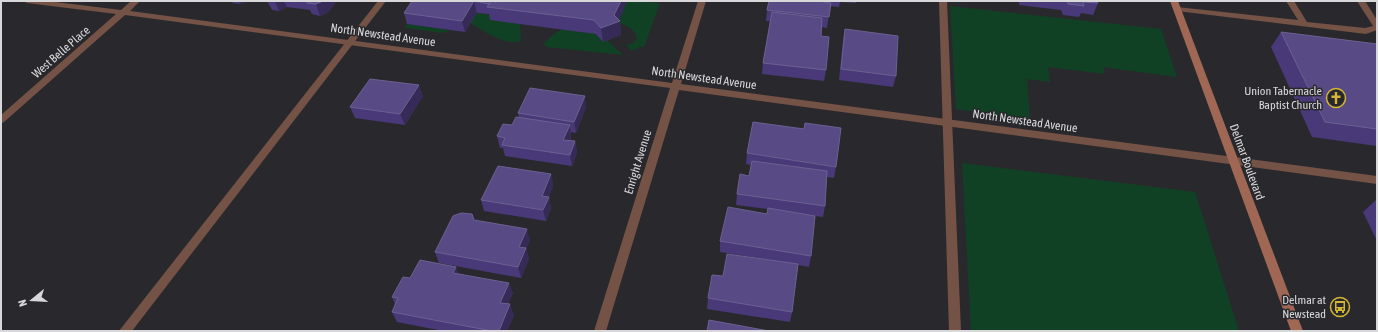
<svg xmlns="http://www.w3.org/2000/svg" width="1378" height="332" viewBox="0 0 1378 332" font-family="'Asap Condensed',sans-serif">
<style>
.green{fill:#114124}
.lines{fill:none;stroke-linecap:round;stroke-linejoin:round}
.service{fill:#755246;fill-rule:evenodd}
.minor{fill:#755246;fill-rule:evenodd}
.secondary{fill:#9f6754;fill-rule:evenodd}
.wall{fill:#493979}
.shaded-wall{fill:#362b56}
.building{fill:#584a84;stroke:#6c6091}
.labels{text-anchor:middle;dominant-baseline:central;stroke-width:3;stroke-linejoin:round;paint-order:stroke}
.street-label{font-size:12px;fill:#d8d7da;stroke:#29292d}
.poi-label{font-size:12px;fill:#d8d7da;stroke:#29292d;text-anchor:end}
</style>
<rect width="100%" height="100%" fill="#29292d"/>
<!-- green -->
<path class="green" d="M627,1L660,3L644,47H640L632,51L626,45L633,43L637,39C634,28 628,26 618,23Z
M950,6L1161,29L1177,77L1103,67L1105,74L1048,67L1050,82L1027,79L1030,119L956,109Z
M477,13L494,15L491,20L520,24L521,41C504,46 484,31 470,23Z
M407,24L451,30L443,33L405,28Z
M562,29L596,34L603,42L607,40L623,55L547,47L543,44L554,34Z
M962,163L1195,192L1239,331H971Z"/>
<g class="lines">
<!-- service -->
<path class="service" d="M378,1H386L132,331H119Z
M939,1H947L961,331H949Z
M1286,1H1294L1307,22L1365,28L1373,26L1357,1H1365L1377,20V30L1366,34L1177,11L1173,9L1177,7L1298,20Z"/>
<!-- minor -->
<path class="minor" d="M23,1H47L121,10L131,1H140L130,11L672,83L698,1H706L681,84L1377,176V184L679,90L606,331H594L670,88L125,15L4,122L1,123V115L116,14L27,3Z"/>
<!-- secondary -->
<path class="secondary" d="M1170,1H1178L1303,331H1291Z"/>
</g>
<!-- wall -->
<path class="wall" d="M231,1H248L240,4L233,3Z
M267,1H337L327,13L320,16L312,14L310,10L287,7L279,11L272,10Z
M412,1H627L619,21L621,35L603,42L596,34L490,20L489,14L477,13L465,32L407,24L404,13Z
M769,1H856V3L840,2L839,7L830,6L827,28L822,27L821,36L826,70L824,81L762,74L763,63L770,21H766L767,10Z
M1019,1H1097L1098,3L1093,15L1081,13L1079,17L1063,15L1061,10L1019,5Z
M845,29L896,76L893,87L839,80L843,40Z
M1281,32L1377,44V146L1312,137L1271,47Z
M423,96L405,125L355,118L350,107Z
M586,107L576,133L571,132V136L570,141H575L577,153L572,166L505,156L503,148H500L497,136L512,125L519,118L518,113Z
M747,153L836,167L834,178L827,177L825,206L823,217L815,216L811,256L809,267L798,265L792,312L790,322L707,309L708,298L723,276L782,262L720,252V241L767,214L768,209L736,205L737,194L749,176L751,165L746,164Z
M551,174L553,185L549,197L551,208L546,221L484,211L481,200Z
M1377,199V241L1363,212Z
M474,220L530,240L526,249L529,259L521,278L439,263L435,252Z
M459,274L513,293L508,304L514,315L507,331H443L397,322L392,312L395,304L392,297L410,278Z"/>
<!-- shaded-wall -->
<path class="shaded-wall" d="M239,1H248L240,4Z
M275,1H284L287,7L279,11Z
M323,1H337L327,13L320,16L316,4Z
M474,1L477,13L465,32L462,21Z
M621,1H627L619,22L620,21L621,35L603,42L601,28L614,15Z
M419,85L423,96L405,125L400,114Z
M585,96L586,107L576,133L574,122Z
M570,125L571,136L565,151L563,140Z
M575,141L577,153L572,166L570,155Z
M551,174L553,185L545,207L542,196Z
M549,197L551,208L546,221L543,210Z
M527,229L530,240L526,249L529,259L521,278L518,267L519,247Z
M456,267L460,277L453,273Z
M509,283L513,293L504,313L500,303Z
M510,304L514,315L507,331H499Z"/>
<!-- building -->
<path class="building" d="M307,1H323L316,4L307,3Z
M412,1H497L496,2L491,1L489,4L474,1L462,21L404,13Z
M491,1L496,2L497,1H621L614,15L620,21L601,28L594,20L487,7Z
M769,1H823V2L831,3L829,17L767,10Z
M1067,1H1097L1098,3L1083,2L1084,6L1068,4Z
M772,12L822,18L821,36L829,37L826,70L763,63Z
M845,29L898,36L896,76L841,69Z
M1281,32L1377,44V129L1325,122Z
M370,79L419,85L400,114L350,107Z
M530,88L585,96L574,122L518,113Z
M516,117L570,125L563,140L575,141L570,155L502,145L505,138L497,136L503,124L512,125Z
M753,122L804,129L805,123L841,128L836,167L747,153Z
M752,161L827,171L825,206L737,194L740,174L749,176Z
M498,166L551,174L542,196L549,197L543,210L481,200Z
M728,207L767,214L768,208L815,216L811,256L720,241Z
M461,213L472,214L474,220L527,229L519,247L526,248L518,267L435,252L453,216Z
M727,254L798,264L792,312L708,298L712,275L723,276Z
M420,260L456,267L453,273L509,283L500,303L510,304L499,331H492L392,312L398,298L392,297L403,277L410,278Z
M709,320L769,331H707Z"/>
<!-- icons -->
<defs>
<g id="church-ring" transform="scale(1)"><circle r="9.5" fill="#29292d" stroke="#d3b635" stroke-width="1.5"/><path d="M-1.2-6h2.4v3.5h3.3v2.4h-3.3V6h-2.4V-.1h-3.3v-2.4h3.3Z" fill="#d3b635"/></g>
<g id="bus-ring" transform="scale(1)"><circle r="9.5" fill="#29292d" stroke="#d3b635" stroke-width="1.5"/><path d="M-5-6H5V4H4V6H2V4H-2V6H-4V4H-5ZM-3.5-4V0h7V-4ZM-3.5 1.2v1.5H-2V1.2ZM2 1.2v1.5H3.5V1.2Z" fill="#d3b635"/></g>
</defs>
<g fill-rule="evenodd">
<use href="#church-ring" x="1336" y="98"/>
<use href="#bus-ring" x="1340" y="307"/>
</g>
<g class="labels">
<!-- street labels -->
<g class="street-label">
<text transform="translate(383 35) rotate(8)">North Newstead Avenue</text>
<text transform="translate(61 52) rotate(-41)">West Belle Place</text>
<text transform="translate(704 78) rotate(8)">North Newstead Avenue</text>
<text transform="translate(1025 121) rotate(8)">North Newstead Avenue</text>
<text transform="translate(638 162) rotate(-73)">Enright Avenue</text>
<text transform="translate(1247 162) rotate(70)">Delmar Boulevard</text>
</g>
<!-- poi labels -->
<g class="poi-label">
<text x="1322" y="91">Union Tabernacle<tspan x="1322" dy="14">Baptist Church</tspan></text>
<text x="1326" y="300">Delmar at<tspan x="1326" dy="14">Newstead</tspan></text>
</g>
</g>
<!-- border -->
<rect width="1378" height="332" fill="none" stroke="#d8d7da" stroke-width="4"/>
<!-- north arrow -->
<g transform="translate(32 300) rotate(252)" stroke="#29292d" stroke-width="3" paint-order="stroke">
<path d="M0-3L7 15L0 10L-7 15Z" fill="#d8d7da"/>
<text y="-6" font-size="11" font-weight="bold" text-anchor="middle" fill="#d8d7da">N</text>
</g>
</svg>
